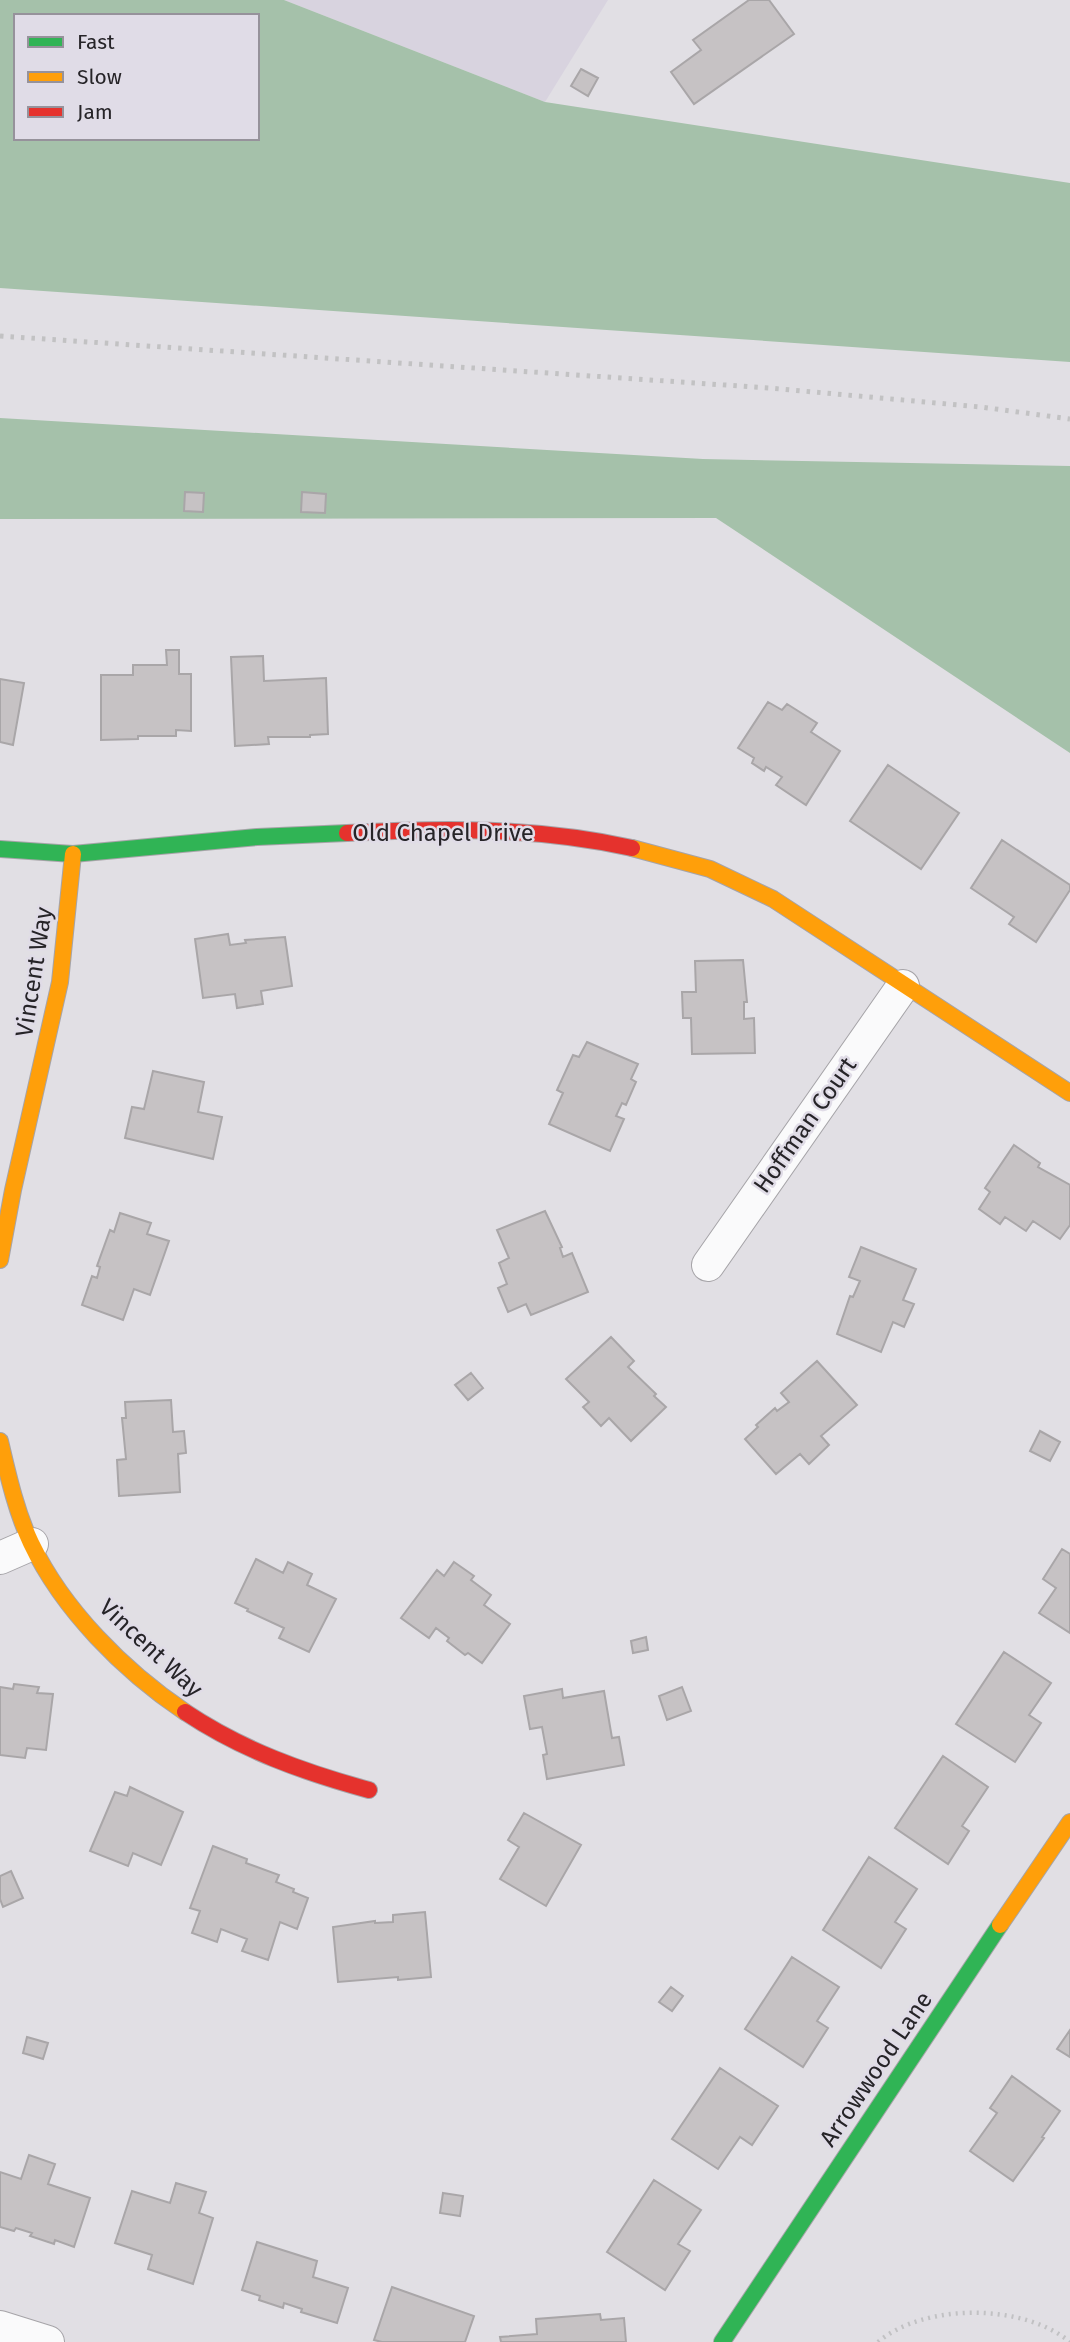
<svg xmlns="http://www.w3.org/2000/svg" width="1070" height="2342" viewBox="0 0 1070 2342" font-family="'Fira Sans',sans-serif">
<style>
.built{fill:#d8d3df}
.forest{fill:#a5c1aa;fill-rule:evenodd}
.building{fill:#c6c2c4;stroke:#a9a6a8;stroke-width:2}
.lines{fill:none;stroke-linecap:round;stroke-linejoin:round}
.street-casing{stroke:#a6a4a8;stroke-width:34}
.fast-casing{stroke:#a6a4a8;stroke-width:18}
.slow-casing{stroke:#a6a4a8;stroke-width:18}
.jam-casing{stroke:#a6a4a8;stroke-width:18}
.path{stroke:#c1c1c3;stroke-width:4.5;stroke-dasharray:2 5;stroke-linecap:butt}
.street{stroke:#fafafb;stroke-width:32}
.fast{stroke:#30b455;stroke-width:16}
.slow{stroke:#ff9f0a;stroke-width:16}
.jam{stroke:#e5322d;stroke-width:16}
.rail{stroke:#c2c2c3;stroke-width:5;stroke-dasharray:3.5 7;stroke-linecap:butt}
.labels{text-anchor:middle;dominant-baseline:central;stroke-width:5;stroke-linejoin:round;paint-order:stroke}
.street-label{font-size:24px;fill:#262428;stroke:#e0dce7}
</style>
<rect width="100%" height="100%" fill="#e1dfe4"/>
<!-- built -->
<path class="built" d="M284,0H608L545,102Z"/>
<!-- forest -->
<path class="forest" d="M0,0H284L545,102L1070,183V362L0,288ZM16,16H257V138H16Z
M0,418L703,459L1070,466V753L716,518L0,519Z"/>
<!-- building -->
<path class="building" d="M749,0H769L794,34L694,104L671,72L701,50L693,40Z
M581,69L598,78L588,96L571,86Z
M185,492L204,493L203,512L184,511Z
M302,492L326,494L325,513L301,512Z
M166,650H179V674H191V731L176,730V736H138V739L101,740V675H133V665H167Z
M263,656L264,681L326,678L328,734L310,735V737H268L269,744L235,746L231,657Z
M0,679L24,683L13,745L0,742Z
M768,702L782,710L787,704L817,723L811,732L840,751L806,805L776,785L782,777L766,767L764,771L752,763L754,758L738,748Z
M888,765L959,813L921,869L850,821Z
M1002,840L1070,885V890L1036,942L1009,924L1014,917L971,888Z
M228,934L230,945L246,943L245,940L285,937L292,986L261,991L263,1004L237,1008L235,994L203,998L195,939Z
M743,960L747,1002H744V1019L754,1018L755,1053L692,1054L691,1018H683L682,992H696L695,961Z
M587,1042L638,1064L631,1079L636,1082L626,1105L622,1103L616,1116L624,1119L610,1151L549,1124L563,1093L557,1090L573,1055L579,1057Z
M153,1071L204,1082L198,1112L222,1117L213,1159L125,1138L132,1107L144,1109Z
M1014,1145L1040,1163L1038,1167L1070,1185V1225L1060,1239L1033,1221L1026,1231L1005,1217L1000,1224L979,1209L990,1192L985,1188Z
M545,1211L562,1247L560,1248L563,1257L572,1253L588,1292L531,1315L526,1304L508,1312L498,1288L507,1284L499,1263L509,1258L497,1230Z
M120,1213L151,1223L147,1234L169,1241L150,1295L134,1289L123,1320L82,1305L92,1276L97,1278L100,1267L97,1266L110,1230L114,1232Z
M861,1247L916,1269L903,1300L914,1304L904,1327L893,1322L881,1352L837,1334L850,1296L853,1297L860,1281L849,1277Z
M611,1337L634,1361L628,1367L656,1394L654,1396L666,1407L631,1441L609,1418L601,1426L583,1407L589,1402L566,1379Z
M817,1361L857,1405L821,1436L829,1445L809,1464L800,1454L776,1474L745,1439L758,1427L756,1425L775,1408L777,1411L789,1402L781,1393Z
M471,1373L483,1388L468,1400L455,1385Z
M171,1400L173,1432L184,1431L186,1453L178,1454L180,1492L119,1496L117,1460L126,1459L122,1418H126L125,1402Z
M1040,1431L1060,1442L1050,1461L1030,1451Z
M1062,1549L1070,1554V1633L1039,1613L1056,1588L1043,1579Z
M256,1559L283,1573L288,1562L312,1574L307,1585L336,1599L309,1652L279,1638L284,1628L247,1611L248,1609L235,1603Z
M454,1562L474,1576L471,1580L491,1595L484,1605L510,1624L482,1663L468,1653L465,1655L447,1641L449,1638L436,1628L429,1638L401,1618L437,1570L444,1576Z
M646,1637L648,1650L633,1653L631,1641Z
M1004,1652L1051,1683L1029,1715L1041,1723L1015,1762L956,1724Z
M14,1684L39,1687L37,1693L53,1694L46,1750L27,1748L25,1758L0,1755V1687L13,1689Z
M682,1687L691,1711L667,1720L659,1696Z
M562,1689L563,1698L604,1691L612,1738L619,1737L624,1765L547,1779L543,1755L547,1754L542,1727L530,1729L524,1696Z
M943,1756L988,1787L962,1826L969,1831L948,1864L895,1828Z
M130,1787L183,1812L161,1865L133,1853L128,1866L90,1851L115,1792L127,1796Z
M524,1813L581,1845L546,1906L500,1879L519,1847L508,1840Z
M213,1846L247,1859L246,1863L279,1875L276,1882L294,1889L293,1892L308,1898L297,1929L280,1922L268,1960L242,1951L247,1939L221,1929L217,1942L192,1933L200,1911L190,1908Z
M869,1857L917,1889L895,1922L906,1929L881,1968L823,1930Z
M11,1871L23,1898L3,1907L0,1899V1876Z
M425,1912L431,1977L398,1980V1977L338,1982L333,1927L375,1921V1923L393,1922V1915Z
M792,1957L839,1987L817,2021L828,2028L803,2067L745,2029Z
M671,1987L683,1996L672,2011L659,2002Z
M1070,2030V2057L1057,2049Z
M27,2037L48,2043L43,2059L23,2053Z
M720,2068L778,2106L752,2145L740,2137L718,2169L672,2139Z
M1012,2076L1060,2111L1042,2137L1044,2138L1013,2181L970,2151L997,2113L990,2108Z
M29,2155L55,2164L48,2184L90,2198L74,2247L55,2240L54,2244L30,2236L32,2233L16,2228L14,2231L0,2227V2172L21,2179Z
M654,2180L701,2210L678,2244L690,2251L665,2290L607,2252Z
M176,2183L206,2192L199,2213L213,2218L193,2284L148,2269L152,2255L115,2243L132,2191L170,2203Z
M443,2193L463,2196L460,2216L440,2213Z
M257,2242L317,2261L313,2277L348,2288L337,2323L301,2312L302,2309L284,2303L283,2308L259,2300L260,2296L242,2290Z
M392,2287L474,2316L465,2342H382L374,2340Z
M600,2314L601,2320L624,2318L626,2342H501L500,2337L537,2334L536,2319Z"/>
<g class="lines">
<!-- street casing -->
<g class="street-casing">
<path id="street" d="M708,1265L903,986
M0,1558L32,1544
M0,2327L48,2342"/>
</g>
<!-- fast casing -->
<g class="fast-casing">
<path id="fast" d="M0,849L73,854L257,837L347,833
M722,2342L1000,1925"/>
</g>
<!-- slow casing -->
<g class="slow-casing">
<path id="slow" d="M632,848L710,869L773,899L1070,1093
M0,1260L13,1190L60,982L73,854
M0,1441C8,1475 16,1511 31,1543C63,1610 124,1671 185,1712
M1000,1925L1070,1822"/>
</g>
<!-- jam casing -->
<g class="jam-casing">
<path id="jam" d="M347,833C444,828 536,827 632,848
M185,1712C242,1750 303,1772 369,1790"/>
</g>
<!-- path -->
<path class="path" d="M878,2342C924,2303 1023,2303 1070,2342"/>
<!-- street -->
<use href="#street" class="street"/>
<!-- fast -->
<use href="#fast" class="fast"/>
<!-- slow -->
<use href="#slow" class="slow"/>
<!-- jam -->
<use href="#jam" class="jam"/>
<!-- rail -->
<path class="rail" d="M0,336L769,388L981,407L1070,419"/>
</g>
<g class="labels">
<!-- street labels -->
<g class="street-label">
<text x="443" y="833">Old Chapel Drive</text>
<text transform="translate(34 972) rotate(-81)">Vincent Way</text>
<text transform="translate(805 1125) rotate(-55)">Hoffman Court</text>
<text transform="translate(151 1648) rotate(43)">Vincent Way</text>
<text transform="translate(876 2069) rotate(-56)">Arrowwood Lane</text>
</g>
</g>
<!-- legend -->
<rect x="14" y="14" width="245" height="126" fill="#e0dce7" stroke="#96929b" stroke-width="2"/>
<rect x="28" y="37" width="35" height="10" fill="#30b455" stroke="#96929b" stroke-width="2"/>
<text x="77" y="49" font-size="21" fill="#262428">Fast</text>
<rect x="28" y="72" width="35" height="10" fill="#ff9f0a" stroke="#96929b" stroke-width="2"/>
<text x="77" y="84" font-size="21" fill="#262428">Slow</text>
<rect x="28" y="107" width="35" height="10" fill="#e5322d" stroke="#96929b" stroke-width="2"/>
<text x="77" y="119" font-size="21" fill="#262428">Jam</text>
</svg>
